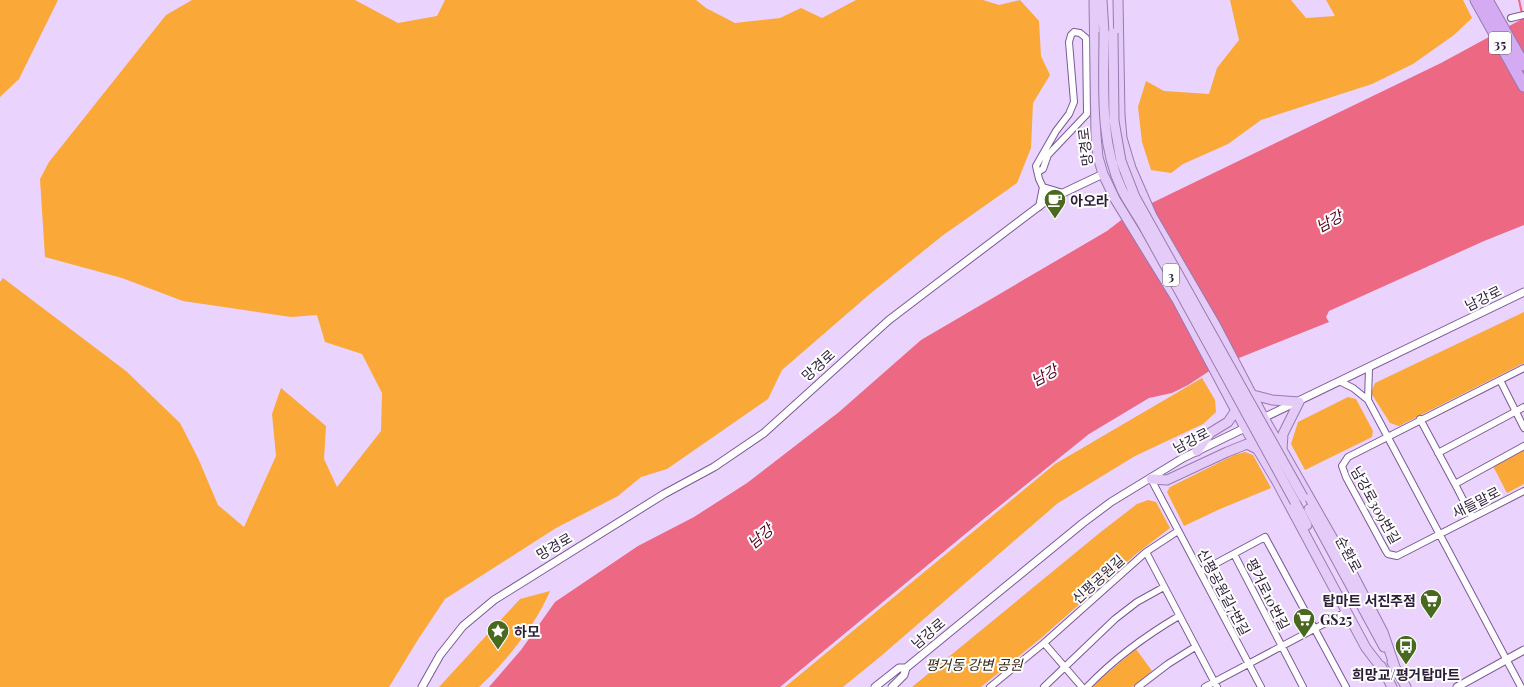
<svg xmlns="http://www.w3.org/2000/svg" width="1524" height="687" viewBox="0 0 1524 687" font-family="'Playfair Display','Noto Sans KR',serif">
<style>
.green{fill:#faa838}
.water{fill:#ec6883}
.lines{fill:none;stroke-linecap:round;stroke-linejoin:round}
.stream{stroke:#ec6883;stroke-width:2}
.minor-casing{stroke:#7c5996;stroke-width:8}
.tertiary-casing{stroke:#7c5996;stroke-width:9}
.primary-casing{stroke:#9979b1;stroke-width:11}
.motorway-casing{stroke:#9979b1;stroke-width:13}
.minor{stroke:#fff;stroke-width:6}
.tertiary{stroke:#fff;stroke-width:7}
.primary{stroke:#e5ccf8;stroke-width:9}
.motorway{stroke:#d4aaf3;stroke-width:11}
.primary-bridge-casing{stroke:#9979b1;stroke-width:11;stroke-linecap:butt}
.primary-bridge{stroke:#e5ccf8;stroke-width:9}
.labels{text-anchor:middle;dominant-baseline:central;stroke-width:4;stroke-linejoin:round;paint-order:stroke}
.shield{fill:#fefefe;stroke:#6b6073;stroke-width:1}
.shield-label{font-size:13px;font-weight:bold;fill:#2c1d37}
.street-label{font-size:14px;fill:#2c1d37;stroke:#fefefe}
.poi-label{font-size:14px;font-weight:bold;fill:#2c1d37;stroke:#fefefe;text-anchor:start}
.park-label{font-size:14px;font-style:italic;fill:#372714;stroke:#fefefe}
.water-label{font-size:15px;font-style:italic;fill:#56001d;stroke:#fefefe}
</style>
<rect width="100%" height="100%" fill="#ead3fd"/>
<!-- green -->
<path class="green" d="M0,0H58L19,79L0,97Z
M192,0H355L398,23L437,16L445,0H696L706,8L735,23L780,18L801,8L822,18L856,0H983L999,5L1020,0L1039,21L1041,56L1050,75L1033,103L1031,148L1017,183L942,236L871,293L782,370L768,399L667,469L641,477L618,496L556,528L445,599L419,638L389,687H0V282L3,278L126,371L180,423L198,458L218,505L244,527L276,456L272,414L281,388L326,426L324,459L337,487L381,431L382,393L362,354L325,342L317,315L291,317L183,301L122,278L45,257L40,179L49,162L166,15Z
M1230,0H1291L1306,18L1335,16L1326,0H1463L1472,18L1454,35L1413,64L1372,84L1261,120L1228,144L1183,164L1171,173L1151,170L1142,142L1138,107L1146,81L1164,91L1209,94L1217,68L1239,40Z
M1524,312V363L1399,426L1390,423L1371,393L1375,383Z
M1202,378L1215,400L1216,412L1203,424L1135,456L1058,503L881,656L843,687H785L1055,464Z
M1348,397L1356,399L1373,431L1372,437L1305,470L1291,444L1298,422Z
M1524,450V484L1507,493L1493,466Z
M1245,452L1253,455L1271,488L1220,509L1184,526L1167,492L1170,487L1234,455Z
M1148,500L1156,502L1170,528L1136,554L1040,639L981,687H912L1102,531L1137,504Z
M550,591C537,623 504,664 479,687H439L520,599Z
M1136,649L1152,671L1132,687H1091Z"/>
<!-- water -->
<path class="water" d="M1524,18V225L1484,241L1329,311L1326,317L1329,322L1214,368L1188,385L1172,393L1149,398L1089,434L981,521L780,687H489L521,650L555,602L638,546L694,517L747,483L839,412L921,340L1107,231L1129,214L1441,63Z"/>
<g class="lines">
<!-- stream -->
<path class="stream" d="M1519,0L1523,18"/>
<!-- minor casing -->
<g class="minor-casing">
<path id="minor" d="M1511,18L1524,15
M1038,172L1043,169L1048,155L1087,114L1086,38L1080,33L1074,32L1071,35L1069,42L1074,102L1069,114L1056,131L1036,166L1039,179L1049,200
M1039,207L1043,187L1063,193
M1524,368L1348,457L1342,466L1346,477L1386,551L1388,554L1397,556L1524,491
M1500,380L1524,428
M1341,382L1353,388L1368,400L1521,687
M1368,400L1369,368
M1420,419L1455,484
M1438,453L1524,407
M1151,479L1261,687
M1472,517L1455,484L1524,446
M1146,552L1217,687
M1234,554L1303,687
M1200,572L1265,537L1346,687
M1044,643L1082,687
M990,687L1044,643L1146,552L1178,531
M1044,687L1115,619L1137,602L1164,587
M1087,687C1115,658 1145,636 1179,616
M1138,687L1168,664L1195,647
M1205,687L1346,612"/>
</g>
<!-- tertiary casing -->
<g class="tertiary-casing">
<path id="tertiary" d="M1259,420L1524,292
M422,687L440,655L463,626L494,600L664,494L714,467L764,433L889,320L931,288L1046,201L1103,174
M875,687L899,668H906
M892,687L904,675L906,668L1083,523L1111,502L1183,458L1249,426
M1457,687L1524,650"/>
</g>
<!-- primary casing -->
<g class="primary-casing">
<path id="primary" d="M1094,0L1096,136L1098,157L1103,174L1115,199L1177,300L1245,428L1277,482L1366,648L1383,670
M1102,0L1104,32
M1118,0L1120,115L1122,138L1131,168L1152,216L1216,326L1264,418L1349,567L1383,632L1395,667
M1253,395L1272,400L1299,402L1283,434L1282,450
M1197,451L1210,433L1228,422L1236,410
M1151,479L1167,480L1227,452L1247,444L1257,449
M1295,502L1307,525
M1309,509L1384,647
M1392,662L1406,687
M1381,666L1392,687"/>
</g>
<!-- motorway casing -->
<g class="motorway-casing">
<path id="motorway" d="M1476,0L1524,86
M1487,0L1524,65"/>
</g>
<!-- minor -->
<use href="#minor" class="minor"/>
<!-- tertiary -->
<use href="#tertiary" class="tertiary"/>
<!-- primary -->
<use href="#primary" class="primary"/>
<!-- motorway -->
<use href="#motorway" class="motorway"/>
<!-- primary-bridge casing -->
<g class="primary-bridge-casing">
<path id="primary-bridge" d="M1104,32C1104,85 1099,142 1122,190C1128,202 1136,213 1143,225L1295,502
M1113,33L1114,121L1121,161L1135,197L1303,497"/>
</g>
<!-- primary-bridge -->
<use href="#primary-bridge" class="primary-bridge"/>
</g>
<!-- icons -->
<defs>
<g id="cafe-pin" transform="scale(1.15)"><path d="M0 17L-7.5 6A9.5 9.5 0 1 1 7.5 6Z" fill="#49691f" stroke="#fefefe"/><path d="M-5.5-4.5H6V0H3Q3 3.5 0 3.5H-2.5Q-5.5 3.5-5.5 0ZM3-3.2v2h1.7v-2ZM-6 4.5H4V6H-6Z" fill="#fff"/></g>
<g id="supermarket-pin" transform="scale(1.15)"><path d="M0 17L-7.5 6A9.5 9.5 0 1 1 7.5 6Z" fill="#49691f" stroke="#fefefe"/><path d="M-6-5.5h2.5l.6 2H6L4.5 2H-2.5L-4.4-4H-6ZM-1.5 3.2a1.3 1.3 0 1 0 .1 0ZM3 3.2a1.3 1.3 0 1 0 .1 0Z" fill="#fff"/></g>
<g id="sight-pin" transform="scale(1.15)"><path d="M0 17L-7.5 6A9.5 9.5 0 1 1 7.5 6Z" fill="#49691f" stroke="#fefefe"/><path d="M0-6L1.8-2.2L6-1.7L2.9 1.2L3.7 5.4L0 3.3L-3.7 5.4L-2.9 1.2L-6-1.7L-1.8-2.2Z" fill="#fff"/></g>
<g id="bus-pin" transform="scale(1.15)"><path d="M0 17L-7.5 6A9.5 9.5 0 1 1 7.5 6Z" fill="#49691f" stroke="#fefefe"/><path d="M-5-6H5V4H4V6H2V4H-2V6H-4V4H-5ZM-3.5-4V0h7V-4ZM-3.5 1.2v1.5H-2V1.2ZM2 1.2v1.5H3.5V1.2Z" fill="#fff"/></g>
</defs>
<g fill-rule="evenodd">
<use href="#cafe-pin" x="1055" y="200"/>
<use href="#supermarket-pin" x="1431" y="600"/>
<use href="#supermarket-pin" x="1304" y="619"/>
<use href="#sight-pin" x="498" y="631"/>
<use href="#bus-pin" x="1406" y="646"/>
</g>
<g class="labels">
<!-- shield labels -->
<g class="shield">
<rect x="1489" y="32" width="22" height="22" rx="3"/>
<rect x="1163" y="264" width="16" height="22" rx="3"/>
</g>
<g class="shield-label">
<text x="1500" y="43">35</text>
<text x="1171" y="275">3</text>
</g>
<!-- street labels -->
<g class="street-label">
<text transform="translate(1085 147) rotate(-97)">망경로</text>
<text transform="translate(1483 298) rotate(-26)">남강로</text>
<text transform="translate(818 365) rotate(-42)">망경로</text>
<text transform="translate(1191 440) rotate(-27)">남강로</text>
<text transform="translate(1476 502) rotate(-27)">새들말로</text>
<text transform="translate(1376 505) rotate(61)">남강로309번길</text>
<text transform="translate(554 546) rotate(-30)">망경로</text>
<text transform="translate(1349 554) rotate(62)">순환로</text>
<text transform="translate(1098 579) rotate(-42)">신평공원길</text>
<text transform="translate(1224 592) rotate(62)">신평공원길7번길</text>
<text transform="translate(1268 594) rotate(63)">평거로10번길</text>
<text transform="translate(928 633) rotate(-40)">남강로</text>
</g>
<!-- poi labels -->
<g class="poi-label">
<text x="1070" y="200">아오라</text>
<text x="1416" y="600" text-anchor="end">탑마트 서진주점</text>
<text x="1320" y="619">GS25</text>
<text x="514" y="631">하모</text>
<text x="1406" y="674" text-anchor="middle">희망교/평거탑마트</text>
</g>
<!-- park labels -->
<g class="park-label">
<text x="974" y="664">평거동 강변 공원</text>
</g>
<!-- water labels -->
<g class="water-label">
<text transform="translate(1329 221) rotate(-28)">남강</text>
<text transform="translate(1044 375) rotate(-28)">남강</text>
<text transform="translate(760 536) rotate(-40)">남강</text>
</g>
</g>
</svg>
